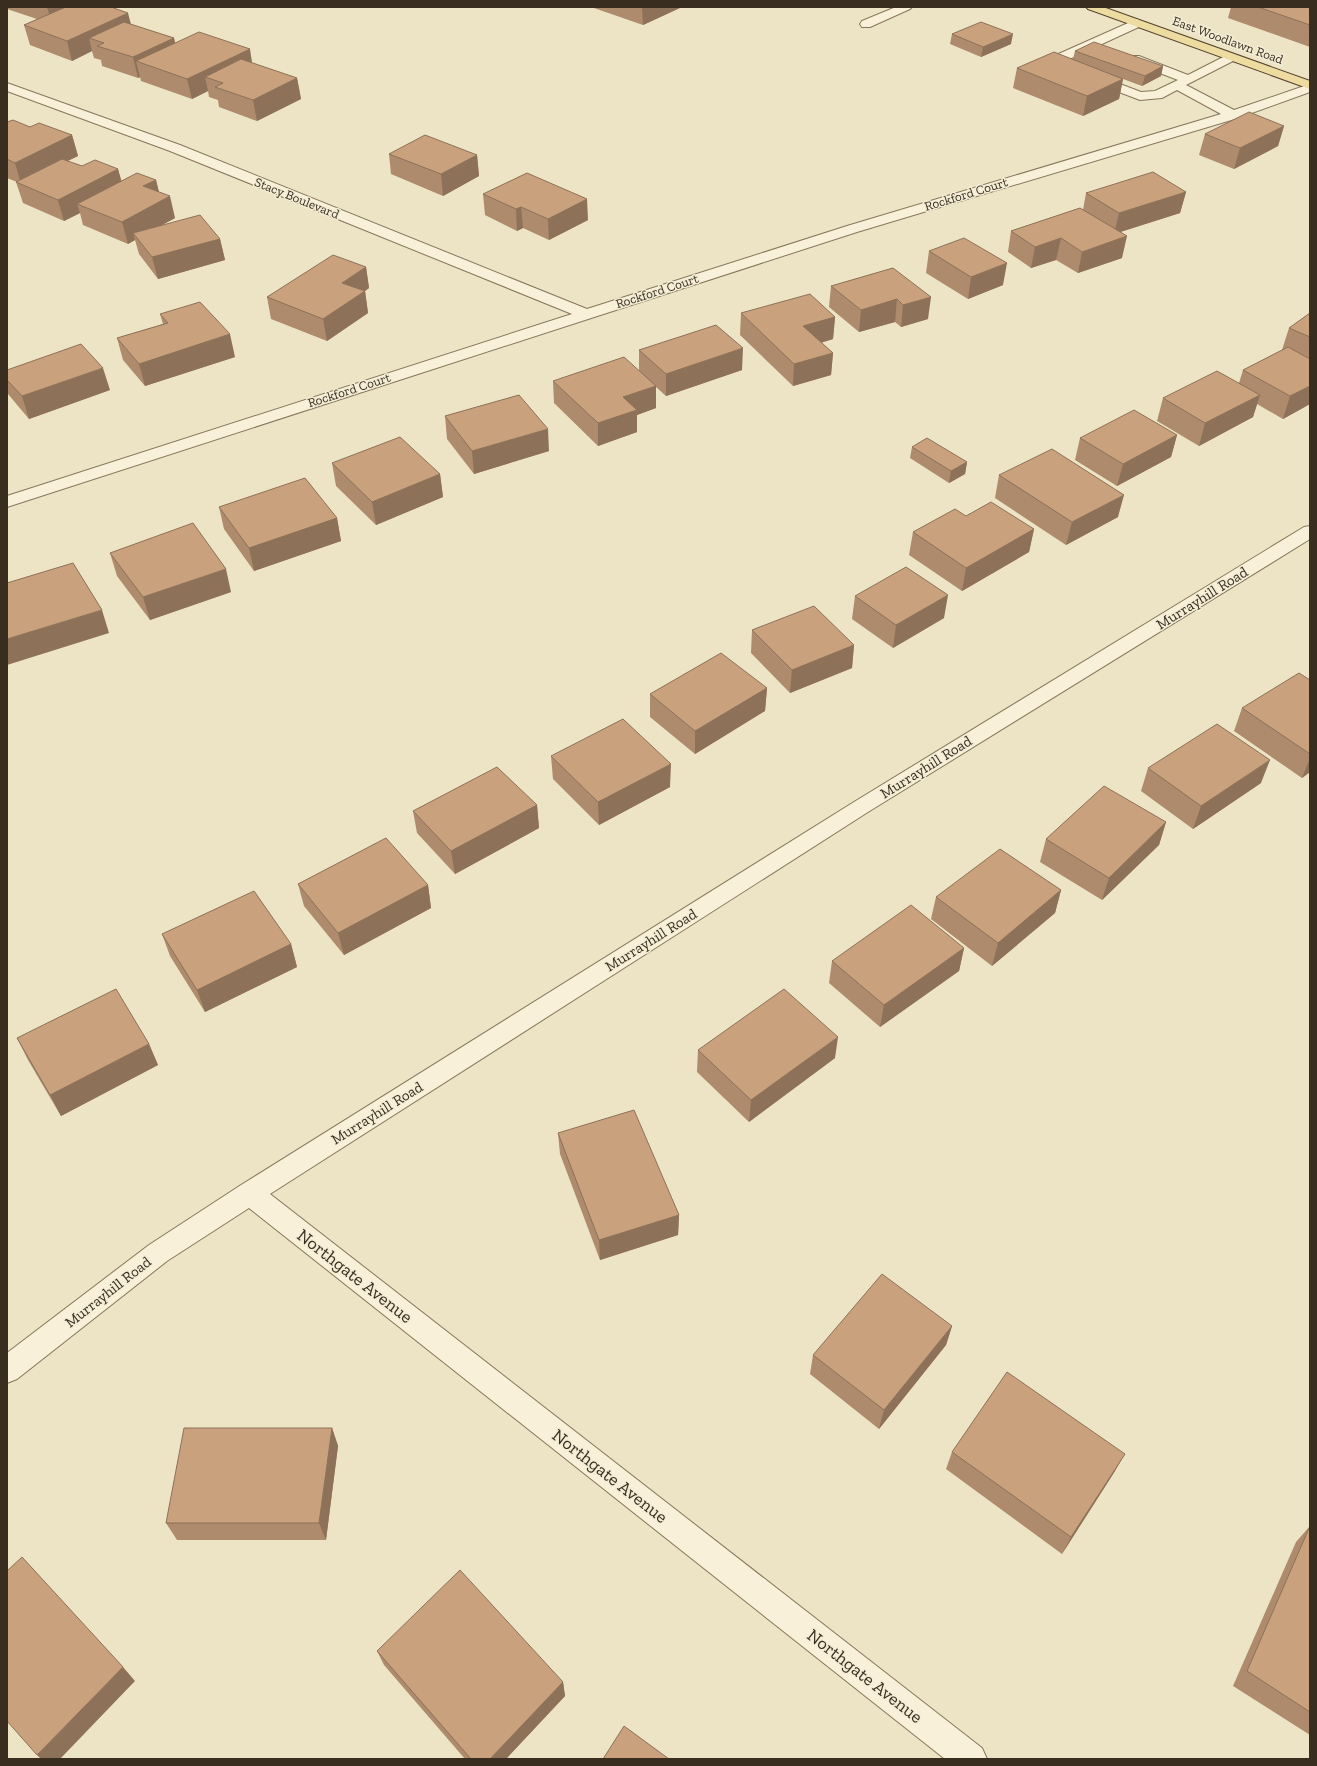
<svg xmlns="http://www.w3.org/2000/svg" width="1317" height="1766" viewBox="0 0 1317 1766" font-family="'Zilla Slab',serif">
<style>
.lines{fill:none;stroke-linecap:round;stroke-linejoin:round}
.minor-casing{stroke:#87765c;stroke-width:2}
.major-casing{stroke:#554430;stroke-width:2}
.minor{fill:#f8f0d8;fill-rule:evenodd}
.major{fill:#eedb9f;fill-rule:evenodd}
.wall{fill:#ad8b6c}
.shaded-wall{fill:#8d7158}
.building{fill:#c9a27d;stroke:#8d7158}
.labels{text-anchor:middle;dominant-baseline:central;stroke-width:3;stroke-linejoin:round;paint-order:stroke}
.far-street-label{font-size:13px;fill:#382d1f;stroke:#f4edd5}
.street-label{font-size:15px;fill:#382d1f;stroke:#f4edd5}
.near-street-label{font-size:18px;fill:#382d1f;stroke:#f4edd5}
</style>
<rect width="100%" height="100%" fill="#ede4c5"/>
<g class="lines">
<!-- minor casing -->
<g class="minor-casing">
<path id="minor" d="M896,7H912L910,9L870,27H862L860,24L862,21Z
M1137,19L1143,23L1141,26L1065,61V63L1141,92L1155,91L1178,80L1131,62L1129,59L1131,56H1139L1188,75L1231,53L1237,57L1235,60L1186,85L1234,110L1310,84V92L1238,118L857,232L7,507V496L572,314L170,151L7,91V83L180,145L587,309L847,226L1221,114L1177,90L1162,98L1140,100L1056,68L1052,59L1054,56Z
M1310,526V539L868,812L270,1194L982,1748L987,1759H945L249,1208L167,1261L17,1379L7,1383V1353L149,1245L241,1185L854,802L1304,527Z"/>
</g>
<!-- major casing -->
<g class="major-casing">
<path id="major" d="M1086,7H1103L1310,81V89L1088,9Z"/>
</g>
<!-- minor -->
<use href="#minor" class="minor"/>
<!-- major -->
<use href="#major" class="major"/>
</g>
<!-- wall -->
<path class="wall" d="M7,7H111L131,25L174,38L175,43L252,63L297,78L301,99L257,121L219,107L218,100L209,97L208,91L192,99L141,81L140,77L138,78L102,66L101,60L94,58L92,51L72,61L30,45L24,25L37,19L7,9Z
M591,7H682L643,25Z
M1231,7H1310V47L1228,18Z
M952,34L1011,44L981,57L950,44Z
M1075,51L1163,66L1161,76L1142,86L1123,79L1119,99L1083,116L1013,88L1017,68L1073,59Z
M7,122L72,135L78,156L67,161L82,166L118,169L121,181L156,180L159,192L175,218L162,225L220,239L225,260L158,279L139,254L135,240L128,244L83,225L80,213L64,221L23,203L16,182H17L7,178Z
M1284,126L1278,146L1234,169L1199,155L1205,134Z
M389,154L477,155L479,176L443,196L391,174Z
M1186,192L1180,213L1120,232L1122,258L1078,273L1056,260L1031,268L1008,252L1011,231L1083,210L1086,193Z
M483,194L588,220L549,240L523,228L517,231L485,215Z
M929,251L1003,285L968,299L926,273Z
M366,267L369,288L365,291L368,313L327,341L271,319L267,297Z
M893,268L928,319L901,327L895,322L859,332L829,307L831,286Z
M741,313L835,317L833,339L821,343L833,353L831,375L793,386L740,335Z
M1310,313V404L1283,419L1257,404L1253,417L1199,446L1157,421L1163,398L1239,383L1243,370L1282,350L1289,328Z
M160,314L235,357L145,386L123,360L117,338L163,324Z
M639,350L742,370L666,396L656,387V408L637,415V432L598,446L554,403L553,381L639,371Z
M7,370L110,390L29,419L8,394L7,392Z
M445,416L549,451L474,474L447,439Z
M1177,435L1171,457L1117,486L1075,460L1080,438Z
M912,447L967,462L965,474L949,483L910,458Z
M332,463L440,474L443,497L376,525L336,486Z
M999,475L1118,517L1066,545L995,498Z
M219,507L337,518L341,541L254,571L224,529Z
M966,516L1034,529L1029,552L962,591L909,555L913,532Z
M110,553L231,592L150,620L117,576Z
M855,596L944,618L893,648L852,619Z
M752,630L854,645L852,668L790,693L751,653Z
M1310,680V772L1302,778L1234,731L1242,708Z
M767,688L765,711L695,754L650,717V694Z
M551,756L670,787L599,825L553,779Z
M1148,768L1261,783L1193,829L1141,791Z
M537,805L539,828L455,874L417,833L413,811Z
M1166,822L1159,845L1102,900L1040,862L1046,839Z
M298,884L428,885L431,908L344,955L304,906Z
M1061,890L1055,913L992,966L931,919L936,897Z
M162,934L291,944L297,967L205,1012L170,956Z
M964,948L959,971L880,1027L829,983L832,961Z
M17,1038L149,1044L158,1065L61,1116L28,1060Z
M698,1050L835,1058L749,1122L697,1072Z
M558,1133L679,1215L678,1235L600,1260L560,1154Z
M952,1326L946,1345L879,1429L810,1374L813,1355Z
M332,1428L338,1446L326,1540H177L166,1523Z
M952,1452L1115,1471L1062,1554L946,1469Z
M1310,1526V1735L1233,1686L1296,1542Z
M377,1651L563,1682L565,1696L506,1759H465L384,1665Z"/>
<!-- shaded-wall -->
<path class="shaded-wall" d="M47,7H87L52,24Z
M642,7H682L643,25Z
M128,13L133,32L89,38L92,51L72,61L67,41Z
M1013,34L1011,44L981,57L983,47Z
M174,38L178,58L136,61L140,77L138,78L133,57Z
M250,49L253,69L205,77L208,91L192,99L187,79Z
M1163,66L1161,76L1142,86L1145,76Z
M297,78L301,99L257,121L253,100Z
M1123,79L1119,99L1083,116L1087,96Z
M1284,126L1278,146L1234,169L1240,148Z
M72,135L78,156L21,184L15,163Z
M477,155L479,176L443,196L441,174Z
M118,169L124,190L77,204L80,213L64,221L58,200Z
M156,180L161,201L170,196L175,218L138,238L133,233L135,240L128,244L122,222L143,186Z
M1186,192L1180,213L1114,234L1119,213Z
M587,199L588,220L549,240L548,219Z
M521,207L523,228L517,231L516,209Z
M1127,236L1122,258L1078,273L1082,252Z
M1061,238L1056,260L1031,268L1035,247Z
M220,239L225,260L158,279L152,257Z
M1007,263L1003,285L968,299L971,277Z
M366,267L369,288L365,291L368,313L327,341L323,319L342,283Z
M931,297L928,319L901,327L903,305Z
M897,299L895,322L859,332L861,310Z
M835,317L833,339L802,348L803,326Z
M230,334L235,357L145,386L139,364Z
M743,348L742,370L666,396V374Z
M833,353L831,375L793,386L794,364Z
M103,368L110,390L29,419L22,396Z
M656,386V408L637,415V432L598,446V423L623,397Z
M1310,386V404L1283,419L1290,396Z
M1260,395L1253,417L1199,446L1205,423Z
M548,429L549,451L474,474L472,451Z
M1177,435L1171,457L1117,486L1123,464Z
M967,462L965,474L949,483L951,471Z
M440,474L443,497L376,525L372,502Z
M1124,495L1118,517L1066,545L1072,522Z
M337,518L341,541L254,571L249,548Z
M1034,529L1029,552L962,591L966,568Z
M226,569L231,592L150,620L143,597Z
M948,595L944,618L893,648L896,625Z
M102,610L109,633L7,665V639Z
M854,645L852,668L790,693L792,670Z
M767,688L765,711L695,754V731Z
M1310,758V772L1302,778Z
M1270,760L1261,783L1193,829L1201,806Z
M671,764L670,787L599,825L598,802Z
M537,805L539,828L455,874L451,851Z
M1166,822L1159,845L1102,900L1109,878Z
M428,885L431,908L344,955L338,933Z
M1061,890L1055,913L992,966L998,943Z
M291,944L297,967L205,1012L197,990Z
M964,948L959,971L880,1027L884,1005Z
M838,1037L835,1058L749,1122L751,1100Z
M149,1044L158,1065L61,1116L50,1095Z
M679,1215L678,1235L600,1260L599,1240Z
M952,1326L946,1345L879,1429L884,1410Z
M332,1428L338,1446L326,1540L319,1523Z
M1125,1454L1115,1471L1062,1554L1071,1537Z
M123,1667L135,1681L60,1759H41L37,1755Z
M563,1682L565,1696L506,1759H490Z"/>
<!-- building -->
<path class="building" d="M66,7H111L128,13L67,41L24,25Z
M1258,7H1310V25Z
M124,22L174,38L133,57L97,46L104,43L89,38Z
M981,22L1013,34L983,47L952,34Z
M199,32L250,49L187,79L136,61Z
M1094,42L1163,66L1145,76L1075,51Z
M1054,52L1123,79L1087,96L1017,68Z
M241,59L297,78L253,100L215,87L223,83L205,77Z
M1249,112L1284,126L1240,148L1205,134Z
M13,120L30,127L39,123L72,135L15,163L7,159V122Z
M425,135L477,155L441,174L389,154Z
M62,159L82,166L95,160L118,169L58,200L16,182Z
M1153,172L1186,192L1119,213L1086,193Z
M137,173L156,180L143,186L170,196L122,222L77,204Z
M527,173L587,199L548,219L521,207L516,209L483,194Z
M1080,208L1127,236L1082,252L1061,238L1035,247L1011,231Z
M200,215L220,239L152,257L133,233Z
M964,238L1007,263L971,277L929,251Z
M333,255L366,267L342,283L365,291L323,319L267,297Z
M893,268L931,297L903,305L897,299L861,310L831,286Z
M810,294L835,317L803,326L833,353L794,364L741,313Z
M200,302L230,334L139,364L117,338L168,323L160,314Z
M1310,313V337L1289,328Z
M716,325L743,348L666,374L639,350Z
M81,344L103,368L22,396L7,380V370Z
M1288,347L1310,359V386L1290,396L1243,370Z
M624,357L656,386L623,397L637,410L598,423L553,381Z
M1217,371L1260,395L1205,423L1163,398Z
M519,395L548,429L472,451L445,416Z
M1134,410L1177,435L1123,464L1080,438Z
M400,437L440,474L372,502L332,463Z
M927,438L967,462L951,471L912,447Z
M1052,449L1124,495L1072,522L999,475Z
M305,478L337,518L249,548L219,507Z
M991,502L1034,529L966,568L913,532L955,509L966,516Z
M193,523L226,569L143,597L110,553Z
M73,563L102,610L7,639V583Z
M906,567L948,595L896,625L855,596Z
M814,606L854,645L792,670L752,630Z
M721,653L767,688L695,731L650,694Z
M1299,673L1310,680V754L1242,708Z
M623,719L671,764L598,802L551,756Z
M1217,724L1270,760L1201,806L1148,768Z
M497,767L537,805L451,851L413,811Z
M1104,786L1166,822L1109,878L1046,839Z
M386,838L428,885L338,933L298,884Z
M1000,849L1061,890L998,943L936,897Z
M254,891L291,944L197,990L162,934Z
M911,905L964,948L884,1005L832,961Z
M116,989L149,1044L50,1095L17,1038Z
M784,989L838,1037L751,1100L698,1050Z
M634,1110L679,1215L599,1240L558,1133Z
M882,1274L952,1326L884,1410L813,1355Z
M1007,1372L1125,1454L1071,1537L952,1452Z
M184,1428H332L319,1523H166Z
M1310,1526V1712L1247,1671Z
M22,1557L123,1667L37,1755L7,1721V1571Z
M460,1570L563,1682L490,1759H471L377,1651Z
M624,1726L669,1759H603Z"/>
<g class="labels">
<!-- far-street labels -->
<g class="far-street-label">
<text transform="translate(1228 40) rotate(20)">East Woodlawn Road</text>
<text transform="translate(966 194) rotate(-17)">Rockford Court</text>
<text transform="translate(297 198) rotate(22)">Stacy Boulevard</text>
<text transform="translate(657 291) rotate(-18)">Rockford Court</text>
<text transform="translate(349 390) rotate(-18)">Rockford Court</text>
</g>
<!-- street labels -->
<g class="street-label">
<text transform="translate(1202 598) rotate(-32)">Murrayhill Road</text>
<text transform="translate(926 767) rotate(-32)">Murrayhill Road</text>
<text transform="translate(651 940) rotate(-32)">Murrayhill Road</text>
<text transform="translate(377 1113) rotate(-32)">Murrayhill Road</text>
<text transform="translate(108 1292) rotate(-38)">Murrayhill Road</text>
</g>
<!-- near-street labels -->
<g class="near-street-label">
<text transform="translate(355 1276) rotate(38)">Northgate Avenue</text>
<text transform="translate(610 1476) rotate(38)">Northgate Avenue</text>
<text transform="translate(865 1676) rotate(38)">Northgate Avenue</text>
</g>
</g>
<!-- border -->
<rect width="1317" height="1766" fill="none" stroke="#382d1f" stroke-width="16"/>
</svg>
